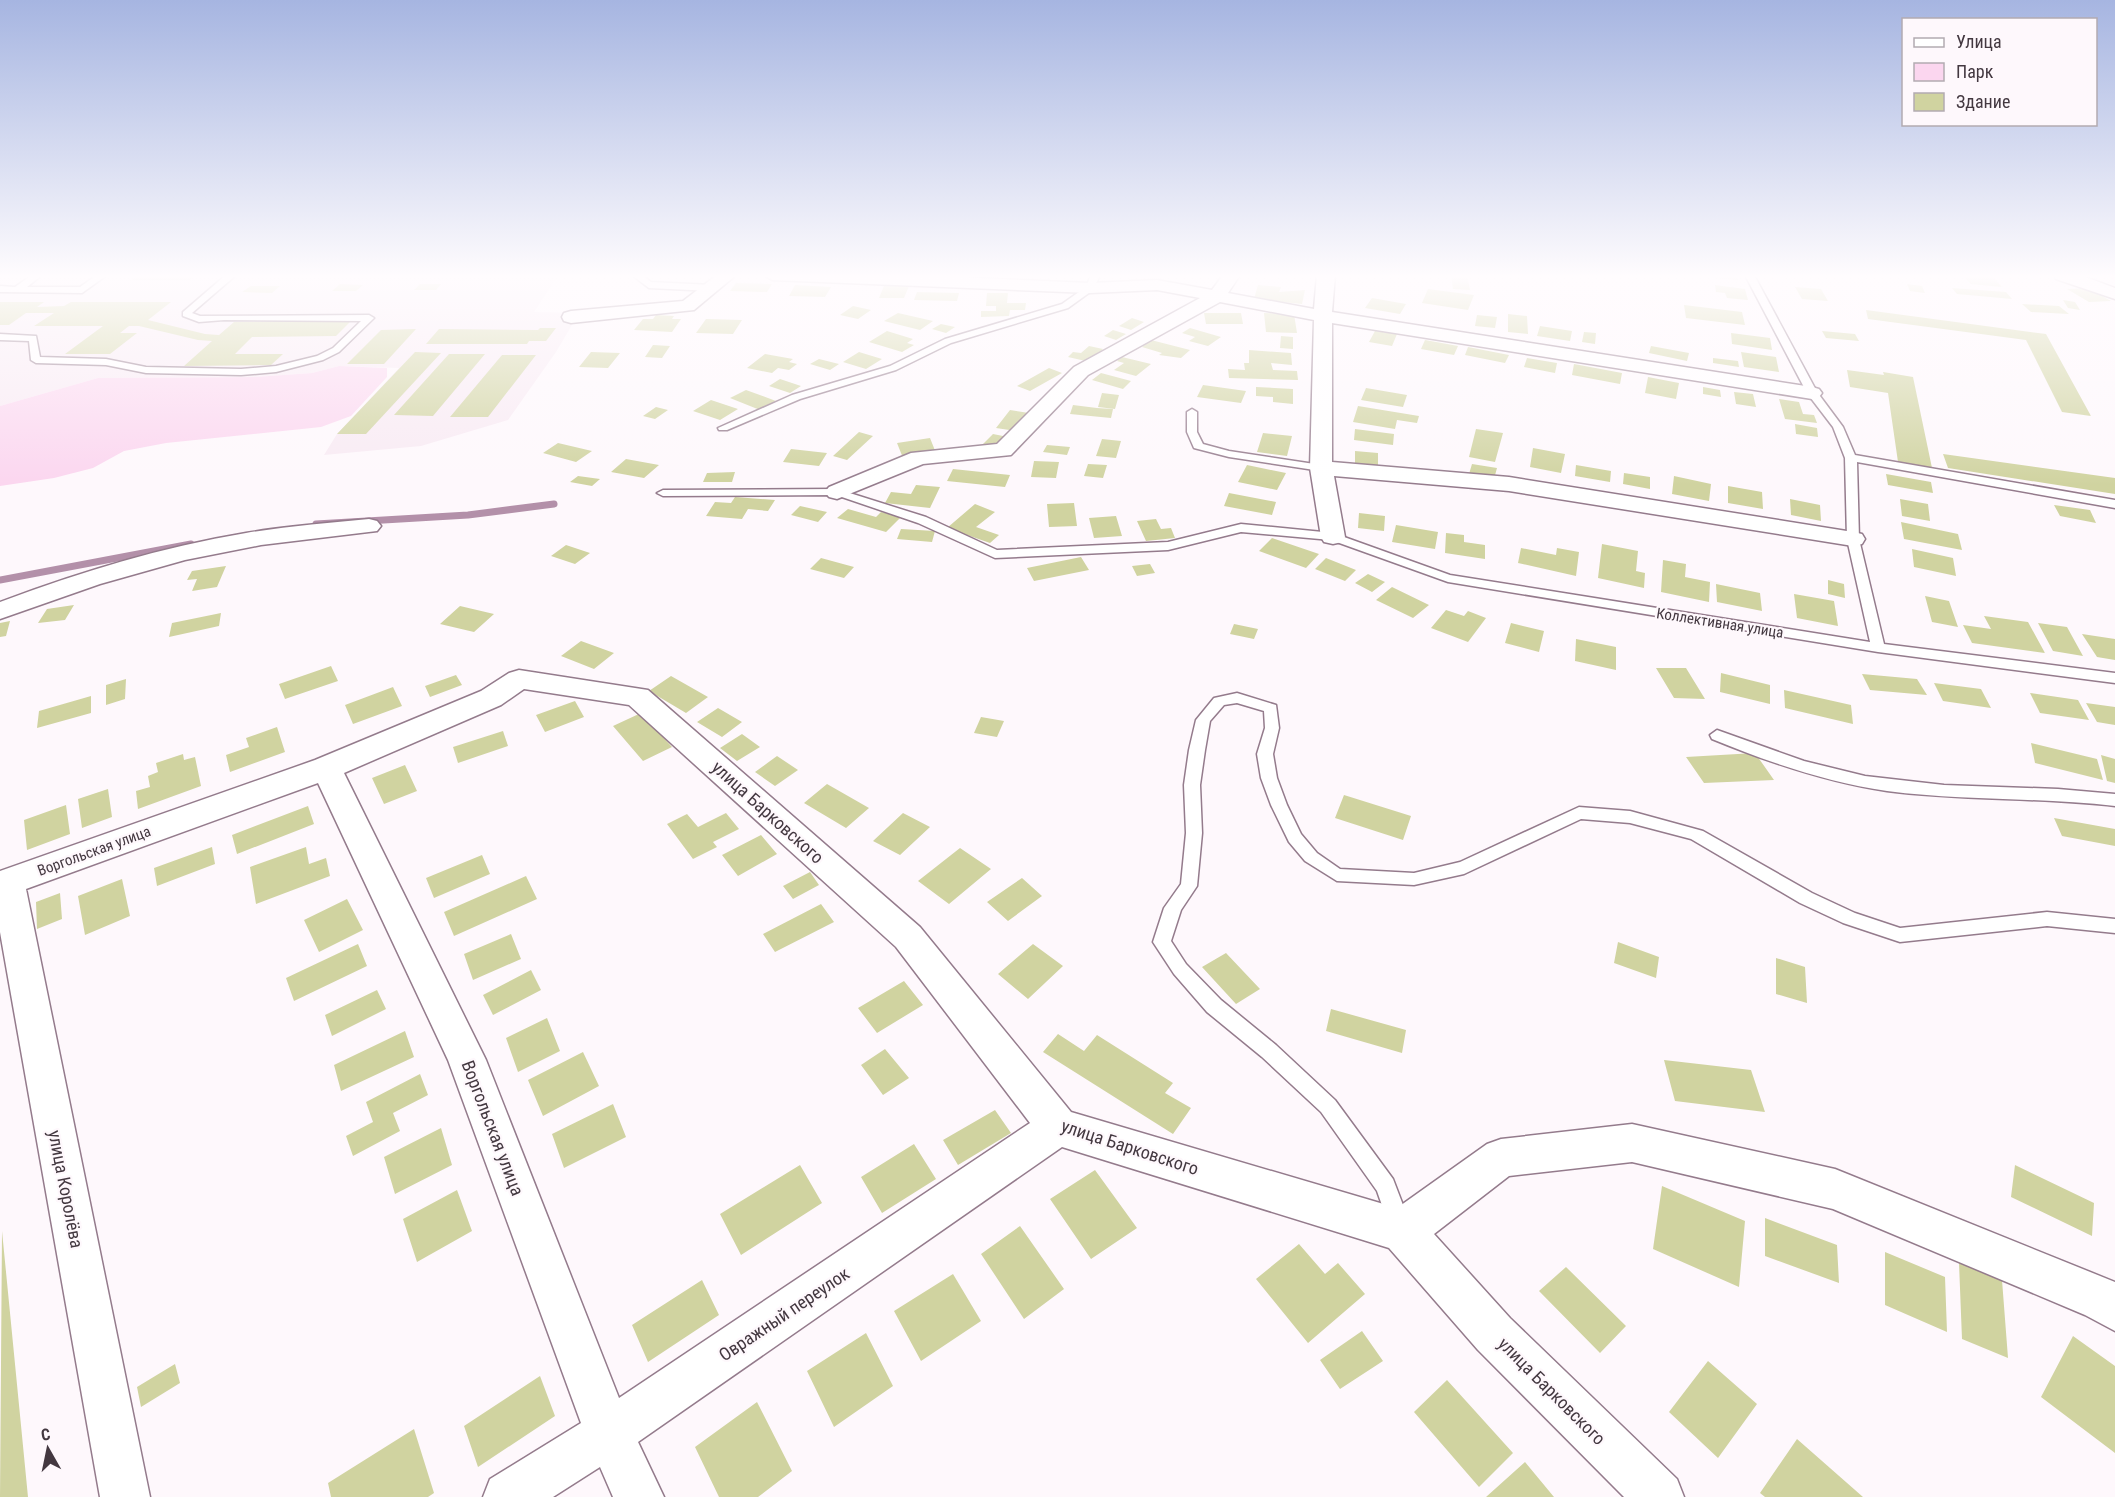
<svg xmlns="http://www.w3.org/2000/svg" width="2115" height="1497" viewBox="0 0 2115 1497" font-family="'Roboto Condensed',sans-serif">
<style>
.built{fill:#f8eaf3}
.green{fill:#fbd6ef}
.lines{fill:none;stroke-linecap:round;stroke-linejoin:round}
.stream{stroke:#b390a9;stroke-width:7}
.building{fill:#d0d3a0}
.lane-casing{stroke:#947b8c;stroke-width:3}
.street-casing{stroke:#947b8c;stroke-width:3}
.lane{fill:#fff;fill-rule:evenodd}
.street{fill:#fff;fill-rule:evenodd}
.labels{text-anchor:middle;dominant-baseline:central;stroke-width:4.5;stroke-linejoin:round;paint-order:stroke}
.street-label{font-size:15px;fill:#433840;stroke:#fef8fc}
.near-street-label{font-size:18px;fill:#433840;stroke:#fef8fc}
</style>
<rect width="100%" height="100%" fill="#fef8fc"/>
<!-- built -->
<path class="built" d="M0,275L557,277L534,312L579,313L556,352L508,420L421,446L324,455L337,434L399,368L339,366L312,373L255,377L98,378L0,406Z"/>
<!-- green -->
<path class="green" d="M339,366L387,368V377L351,416L321,427L166,443L124,451L93,468L54,478L0,486V406L98,378L255,377L312,373Z"/>
<g class="lines">
<!-- stream -->
<path class="stream" d="M316,524L468,515L554,504
M0,580L191,544"/>
</g>
<!-- building -->
<path class="building" d="M138,275H196L190,280H132Z
M1451,275H1467L1470,290L1453,289Z
M1705,275H1736L1738,280L1705,277Z
M1962,275L1993,277L2002,287L1971,284Z
M736,283L772,284L767,292L730,291Z
M340,284L363,285L356,291H332Z
M420,284H441L436,290H414Z
M1907,284L1922,286L1925,293L1910,291Z
M795,285L831,287L825,297L789,296Z
M1258,285L1281,287L1279,292L1305,290L1302,304L1254,299Z
M1715,285L1745,289L1748,300L1727,298L1725,293L1716,292Z
M251,286H280L272,293L242,292Z
M884,286H909L904,298H879Z
M1795,287L1821,289L1828,301L1802,299Z
M1952,288L2006,292L2012,299L1957,294Z
M2088,288L2111,301L2089,302L2067,289Z
M1428,289L1474,295L1468,310L1422,303Z
M917,292L959,293L957,301L914,300Z
M987,293H1008L1007,303H1026L1025,310H1010L1009,316L981,317V311H996V306H986Z
M1372,298L1406,304L1400,314L1365,308Z
M2063,300L2075,302L2080,310L2068,308Z
M0,302H44L37,307L64,306L71,302H171L148,320L205,334L219,335L234,322L352,320L336,336L252,337L235,354H283L271,365L184,366L212,341L198,340L139,326H129L120,333H137L110,354H65L103,326H34L54,313H26L9,325H0Z
M2022,304L2059,306L2069,314L2031,312Z
M1684,305L1742,312L1745,325L1686,318Z
M853,306L871,310L858,319L840,315Z
M1866,310L2046,334L2091,416L2062,412L2026,340L1868,319Z
M898,313L933,321L920,330L884,321Z
M1204,313H1241L1243,324H1206Z
M1264,313L1294,314L1297,333L1266,332Z
M1508,314L1527,316L1528,334L1508,332Z
M656,315L674,316L672,319H681L672,332L634,330L643,319H653Z
M1477,315L1497,317L1495,328L1475,326Z
M1132,318L1144,322L1131,330L1119,326Z
M706,319L742,320L733,334L696,333Z
M941,324L955,327L946,333L932,329Z
M1540,326L1572,331L1570,341L1537,336Z
M540,328H556L546,341H529L527,344H426L439,329L538,330Z
M1190,328L1221,337L1208,346L1189,341L1195,337L1182,333Z
M416,329L384,364H347L381,330Z
M1113,330L1126,334L1116,340L1104,336Z
M887,331L913,339L907,343L914,345L902,352L869,342Z
M1375,331L1397,334L1392,346L1369,342Z
M1822,331L1855,334L1859,341L1826,338Z
M1584,332L1596,333L1595,344L1582,342Z
M1731,333L1770,338L1772,350L1732,344Z
M1281,336L1293,337V349L1280,348Z
M1151,340L1190,350L1181,358L1159,355L1162,353L1142,347Z
M1425,340L1458,346L1454,355L1421,349Z
M653,345L670,346L662,358L645,357Z
M1089,346L1103,349L1090,362L1068,357L1073,352L1081,353Z
M1651,346L1689,353L1687,361L1649,353Z
M1468,347L1509,355L1505,363L1465,355Z
M1249,350L1291,353L1292,365L1271,363L1273,370L1297,371L1298,380L1229,378L1228,369L1245,370L1244,363H1249Z
M415,352L441,353L366,434H337Z
M591,352L620,353L608,368L579,367Z
M859,352L882,359L866,369L843,362Z
M1741,352L1776,357L1779,372L1744,367Z
M449,354H485L433,416L394,415Z
M765,354L793,359L789,362L797,364L789,370L778,368L772,373L747,368Z
M502,355H536L488,417H450Z
M1122,357L1151,364L1136,376L1114,370L1124,363L1117,361Z
M1527,358L1557,363L1555,373L1524,367Z
M1713,358L1738,361L1739,367L1713,363Z
M819,359L839,364L830,370L810,364Z
M1574,364L1622,373L1620,384L1572,375Z
M1049,368L1062,373L1030,391L1017,386Z
M1847,370L1884,375L1883,372L1913,377L1932,468L1898,462L1888,393L1850,387Z
M1101,373L1131,381L1123,389L1092,380Z
M1648,377L1679,383L1676,399L1645,393Z
M780,379L801,386L790,393L769,386Z
M1203,385L1246,391L1241,403L1197,397Z
M1256,387L1293,389V404L1273,402V397L1256,396Z
M1703,387L1720,390L1721,397L1703,394Z
M1366,388L1407,395L1403,407L1361,400Z
M746,390L776,401L760,410L730,398Z
M1734,392L1753,394L1756,407L1736,404Z
M1102,393L1119,395L1115,409L1098,407Z
M1779,399L1799,402L1803,414L1814,415L1817,423L1785,419Z
M711,400L738,409L720,420L693,411Z
M1073,405L1097,408L1113,409L1111,418L1070,414Z
M1358,406L1419,416L1417,423L1397,420L1395,429L1353,422Z
M656,407L668,410L655,419L643,416Z
M1010,410L1029,413L1016,431L996,428Z
M1795,424L1817,428L1818,437L1796,434Z
M1355,429L1394,434L1393,445L1354,440Z
M1476,429L1503,433L1495,462L1469,457Z
M859,432L873,436L847,460L833,456Z
M1263,433L1292,436L1287,456L1257,452Z
M993,434L1008,437L997,447L983,444Z
M930,438L936,453L903,458L897,443Z
M1102,439L1121,441L1116,458L1096,456Z
M558,443L592,451L576,462L543,453Z
M1047,445L1070,447L1067,455L1043,452Z
M1533,448L1565,454L1561,473L1530,467Z
M791,449L827,453L819,466L783,462Z
M1355,451L1378,453V468L1355,466Z
M1943,454L2115,478V494L1948,468Z
M626,459L659,465L644,478L611,472Z
M1034,461L1059,462L1056,478L1031,477Z
M1088,464L1107,465L1103,478L1084,476Z
M1472,464L1497,468L1494,479L1469,474Z
M1247,465L1286,473L1277,490L1238,482Z
M1576,465L1611,471L1610,482L1575,476Z
M953,469L1010,475L1005,487L947,481Z
M735,472L732,482H703L707,473Z
M1624,473L1650,477V489L1623,484Z
M1886,474L1931,482L1933,493L1888,485Z
M578,476L600,479L592,486L570,482Z
M1674,476L1711,484L1709,501L1672,494Z
M916,485L940,487L930,508L885,503L891,492L911,494Z
M1728,486L1762,492L1763,509L1728,503Z
M1229,493L1276,502L1272,515L1224,506Z
M735,497L775,500L768,511L748,509L742,519L706,516L715,502L731,503Z
M1790,499L1820,505L1821,521L1791,515Z
M1900,499L1928,504L1930,521L1902,516Z
M1074,503L1077,526L1049,527L1047,504Z
M975,504L995,512L976,527L999,535L990,543L947,528Z
M2054,505L2090,510L2096,523L2060,516Z
M800,506L827,512L818,522L791,515Z
M848,509L876,517L881,512L901,517L886,532L837,518Z
M1359,513L1385,516L1384,531L1358,528Z
M1116,516L1122,536L1094,538L1089,518Z
M1156,519L1161,529L1171,528L1175,538L1146,541L1137,521Z
M1901,522L1958,534L1962,550L1904,539Z
M1396,525L1438,532L1435,549L1392,542Z
M901,529L935,531L932,542L897,539Z
M1446,533L1464,535V542L1485,545V559L1445,553Z
M1272,538L1319,554L1306,568L1259,551Z
M1602,544L1638,551L1636,571L1645,573L1644,588L1598,578Z
M566,545L590,553L575,564L551,556Z
M1521,548L1556,555L1557,548L1579,552L1576,576L1518,563Z
M1912,549L1953,558L1956,576L1914,567Z
M1081,557L1089,570L1034,581L1027,568Z
M821,558L854,567L844,578L810,569Z
M1326,558L1356,570L1345,581L1315,569Z
M1663,560L1686,564L1685,577L1710,582L1709,602L1661,592Z
M1150,564L1155,573L1137,576L1132,566Z
M226,566L217,587L192,591L197,579L187,580L192,571Z
M1368,574L1385,582L1372,592L1355,583Z
M1828,580L1844,584L1845,598L1828,594Z
M1716,584L1760,593L1762,611L1717,602Z
M1392,587L1429,605L1413,618L1376,600Z
M1794,594L1834,601L1838,626L1797,618Z
M1925,596L1949,601L1958,627L1932,622Z
M74,605L65,620L38,623L47,609Z
M460,606L494,614L474,632L440,624Z
M1446,610L1464,616L1468,611L1486,618L1468,642L1431,628Z
M221,613L219,626L169,637L172,623Z
M1984,616L2028,622L2045,653L1972,643L1963,625L1991,629Z
M10,621L6,636L0,637V623Z
M1511,623L1544,631L1539,652L1505,643Z
M2038,623L2067,627L2083,656L2053,651Z
M1234,624L1258,629L1254,639L1230,634Z
M2082,634L2115,639V660L2097,657Z
M1576,639L1616,647V670L1575,661Z
M581,641L614,653L594,669L561,656Z
M331,666L338,681L285,699L279,684Z
M1656,668H1686L1705,699L1674,698Z
M1721,673L1770,685V704L1720,692Z
M1862,674L1917,679L1927,695L1870,690Z
M456,675L462,685L430,697L425,686Z
M671,676L708,697L686,713L649,691Z
M126,679L125,699L106,705V685Z
M1934,683L1981,689L1991,708L1943,701Z
M393,687L402,706L353,724L345,705Z
M1784,690L1851,705L1853,724L1785,708Z
M2030,693L2078,700L2089,720L2040,713Z
M91,696V713L37,728L39,711Z
M575,701L584,717L545,732L536,715Z
M2086,703L2115,707V725L2097,722Z
M718,708L742,722L722,737L697,722Z
M641,713L672,747L643,761L613,726Z
M981,717L1004,721L997,737L974,733Z
M277,727L285,752L230,772L226,755L249,747L246,738Z
M503,731L508,746L458,763L453,747Z
M742,734L760,747L737,761L720,748Z
M2031,743L2097,759L2103,780L2035,763Z
M1755,753L1774,780L1704,783L1686,757Z
M183,754L184,760L195,757L201,786L138,809L136,791L150,787L148,776L158,772L156,763Z
M2101,755L2115,759V783L2107,781Z
M777,756L798,770L775,786L755,772Z
M405,765L417,791L384,804L372,778Z
M827,784L869,808L846,828L804,803Z
M108,789L112,817L82,828L78,799Z
M1344,795L1411,816L1403,840L1335,818Z
M66,805L70,834L27,850L24,820Z
M308,806L314,824L237,854L232,835Z
M726,813L739,829L713,842L717,847L693,859L667,824L687,814L698,827Z
M903,813L930,827L900,855L873,841Z
M2054,818L2115,829V846L2062,836Z
M761,835L777,854L738,876L722,855Z
M212,847L215,864L157,886L154,868Z
M306,847L309,864L326,858L330,876L256,904L250,867Z
M960,848L991,869L949,904L918,881Z
M482,855L490,874L434,898L426,878Z
M810,872L819,885L793,899L783,886Z
M526,876L537,899L454,936L444,912Z
M1022,878L1042,896L1008,921L987,902Z
M122,879L130,916L85,935L78,896Z
M60,893L62,919L37,929L36,902Z
M347,899L363,930L319,952L304,920Z
M821,904L834,922L775,952L763,934Z
M511,934L521,959L473,980L464,954Z
M1618,942L1659,957L1656,978L1614,963Z
M358,944L367,966L294,1001L286,978Z
M1033,944L1063,966L1028,999L998,974Z
M1226,953L1260,989L1236,1004L1202,967Z
M1776,958L1805,967L1807,1003L1776,994Z
M531,970L541,990L493,1015L483,995Z
M904,981L923,1005L877,1033L858,1008Z
M377,990L386,1009L332,1036L325,1015Z
M1331,1009L1406,1030L1402,1053L1326,1031Z
M547,1018L560,1051L518,1072L506,1038Z
M405,1031L414,1057L341,1091L334,1065Z
M1058,1034L1084,1051L1097,1035L1173,1083L1165,1093L1191,1108L1173,1134L1043,1052Z
M885,1049L909,1078L883,1095L861,1065Z
M583,1052L599,1086L543,1116L528,1080Z
M1664,1060L1751,1070L1765,1112L1675,1101Z
M420,1074L428,1095L393,1113L400,1131L353,1156L346,1136L373,1122L366,1102Z
M613,1104L626,1137L564,1168L552,1134Z
M995,1110L1011,1133L958,1165L943,1140Z
M441,1128L452,1165L395,1194L384,1157Z
M914,1144L936,1179L882,1213L861,1177Z
M800,1165L822,1203L741,1255L720,1214Z
M2015,1165L2094,1203L2092,1236L2011,1197Z
M1095,1170L1137,1228L1091,1259L1050,1199Z
M1662,1186L1745,1221L1739,1287L1653,1249Z
M457,1190L472,1231L417,1262L403,1219Z
M1765,1218L1837,1245L1839,1283L1765,1256Z
M1020,1226L1064,1289L1024,1319L981,1254Z
M2,1231L28,1497H0Z
M1299,1244L1325,1274L1338,1263L1365,1294L1308,1343L1256,1279Z
M1885,1252L1945,1277L1947,1332L1885,1305Z
M1959,1263L2002,1280L2008,1358L1962,1339Z
M1566,1267L1626,1326L1600,1353L1539,1291Z
M953,1274L981,1321L921,1361L894,1311Z
M702,1280L719,1315L648,1362L632,1325Z
M1362,1331L1383,1361L1340,1389L1320,1360Z
M866,1333L893,1386L834,1427L807,1371Z
M2073,1336L2115,1366V1453L2041,1397Z
M1708,1361L1757,1404L1718,1458L1669,1412Z
M175,1364L180,1383L141,1407L137,1387Z
M540,1376L555,1416L478,1467L464,1426Z
M1447,1380L1513,1453L1479,1487L1414,1412Z
M757,1402L792,1471L758,1497H719L695,1447Z
M414,1429L434,1493L428,1497H331L328,1483Z
M1797,1439L1863,1497H1765L1760,1493Z
M1525,1462L1554,1497H1486Z"/>
<g class="lines">
<!-- lane casing -->
<g class="lane-casing">
<path id="lane" d="M32,275H42L27,287H80L97,275H107L82,293L0,292V286L15,287Z
M226,275H236L192,313L200,316L369,315L374,318L339,352L323,360L276,372L241,375L146,373L106,365L36,363L31,360L29,341L0,340V334L36,336L40,357L106,359L146,367L241,369L276,366L317,356L333,348L361,321L224,320L199,322L183,316V312Z
M632,275H642L651,282L712,285L716,288L712,291L649,288Z
M1091,275H1100L1093,290L1068,308L951,343L896,370L800,399L727,430H719L718,428L792,395L890,366L945,339L1062,304L1086,287Z
M1745,275H1754L1817,392L1843,427L1855,455L2115,500V508L1857,462L1859,539L1884,644L2115,673V683L1878,652L1448,582L1331,540L1241,532L1168,550L995,558L918,523L836,495L663,496L657,493L663,490L837,489L926,517L997,550L1168,542L1241,524L1333,533L1450,575L1870,642L1847,539L1845,458L1833,427L1807,393Z
M1192,409L1197,412V432L1203,444L1229,451L1321,465L1327,468L1321,471L1229,457L1194,448L1187,432V412Z
M1237,693L1276,705L1279,728L1273,754L1277,778L1287,805L1301,834L1317,853L1340,869L1414,873L1460,862L1579,807L1630,811L1703,831L1812,893L1855,913L1900,928L2047,912L2115,919V933L2047,926L1900,942L1843,923L1800,903L1691,839L1630,823L1581,819L1464,874L1414,885L1337,881L1305,861L1289,842L1271,805L1261,778L1257,754L1265,728L1264,711L1237,703L1224,705L1210,721L1205,750L1200,785L1202,833L1197,886L1181,910L1171,941L1186,964L1221,1000L1276,1045L1335,1100L1393,1179L1411,1226L1408,1234L1400,1237L1392,1234L1377,1191L1321,1112L1262,1057L1207,1012L1174,974L1153,942L1164,908L1181,884L1186,833L1184,785L1189,750L1196,720L1214,698Z
M1717,730L1804,761L1865,776L1944,785L2058,789L2115,794V806C2039,797 1962,801 1887,791C1826,782 1768,762 1712,739L1710,735Z"/>
</g>
<!-- street casing -->
<g class="street-casing">
<path id="street" d="M717,275H736L694,310L571,323L564,321L562,317L564,313L571,311L683,301Z
M764,275H911L1090,283L1157,280L1212,290L1223,275H1240L1228,293L1314,309L1317,275H1335L1332,312L1812,387L1819,389L1822,393L1819,397L1812,399L1332,323V462L1509,477L1853,532L1862,534L1865,539L1862,544L1853,546L1509,491L1334,476L1345,537L1342,542L1333,544L1324,542L1321,537L1310,468L1314,320L1220,302L1088,375L1011,455L923,464L837,499L829,497L825,492L829,487L911,453L997,444L1074,367L1200,298L1157,290L1090,293L772,280Z
M2054,275H2080L2115,288V299L2056,279Z
M369,519L377,521L381,526L377,531L261,545L185,560L100,584L0,619V602C80,572 162,547 246,533C287,526 328,523 369,519Z
M519,670L648,690L920,927L1071,1112L1397,1208L1487,1144L1501,1139L1632,1124L1835,1169L2115,1282V1331L2085,1315L1833,1209L1632,1162L1509,1176L1434,1234L1510,1318L1677,1479L1684,1497H1624L1478,1350L1389,1248L1062,1147L638,1442L664,1497H613L600,1467L553,1497H483L490,1479L581,1423L448,1060L318,783L26,889L150,1497H100L0,932V871L315,760L481,691L509,673ZM524,689L629,705L896,947L1030,1123L619,1398L486,1060L344,773L501,705Z"/>
</g>
<!-- lane -->
<use href="#lane" class="lane"/>
<!-- street -->
<use href="#street" class="street"/>
</g>
<!-- sky -->
<linearGradient id="sky" x2="0" y2="1"><stop stop-color="#a6b5e1"/><stop offset="0.57" stop-color="#fffcfe"/><stop offset="1" stop-color="#fffcfe" stop-opacity="0"/></linearGradient>
<rect width="2115" height="485" fill="url(#sky)"/>
<g class="labels">
<!-- street labels -->
<g class="street-label">
<text transform="translate(1720 623) rotate(9)">Коллективная улица</text>
<text transform="translate(94 851) rotate(-20)">Воргольская улица</text>
</g>
<!-- near-street labels -->
<g class="near-street-label">
<text transform="translate(768 812) rotate(42)">улица Барковского</text>
<text transform="translate(493 1128) rotate(69)">Воргольская улица</text>
<text transform="translate(1130 1147) rotate(18)">улица Барковского</text>
<text transform="translate(66 1189) rotate(79)">улица Королёва</text>
<text transform="translate(784 1314) rotate(-34)">Овражный переулок</text>
<text transform="translate(1552 1391) rotate(45)">улица Барковского</text>
</g>
</g>
<!-- legend -->
<rect x="1902" y="18" width="195" height="108" fill="#fef8fc" stroke="#b3abb1" stroke-width="1.5"/>
<rect x="1914" y="38" width="30" height="9" fill="#ffffff" stroke="#b3abb1" stroke-width="1.5"/>
<text x="1956" y="48" font-size="18" fill="#433840">Улица</text>
<rect x="1914" y="63" width="30" height="18" fill="#fbd6ef" stroke="#b3abb1" stroke-width="1.5"/>
<text x="1956" y="78" font-size="18" fill="#433840">Парк</text>
<rect x="1914" y="93" width="30" height="18" fill="#d0d3a0" stroke="#b3abb1" stroke-width="1.5"/>
<text x="1956" y="108" font-size="18" fill="#433840">Здание</text>
<!-- north arrow -->
<g transform="translate(48 1449) rotate(351)" stroke="#fef8fc" stroke-width="4.5" paint-order="stroke">
<path d="M0-4.5L10 22L0 15L-10 22Z" fill="#433840"/>
<text y="-9" font-size="16" font-weight="bold" text-anchor="middle" fill="#433840">С</text>
</g>
</svg>
